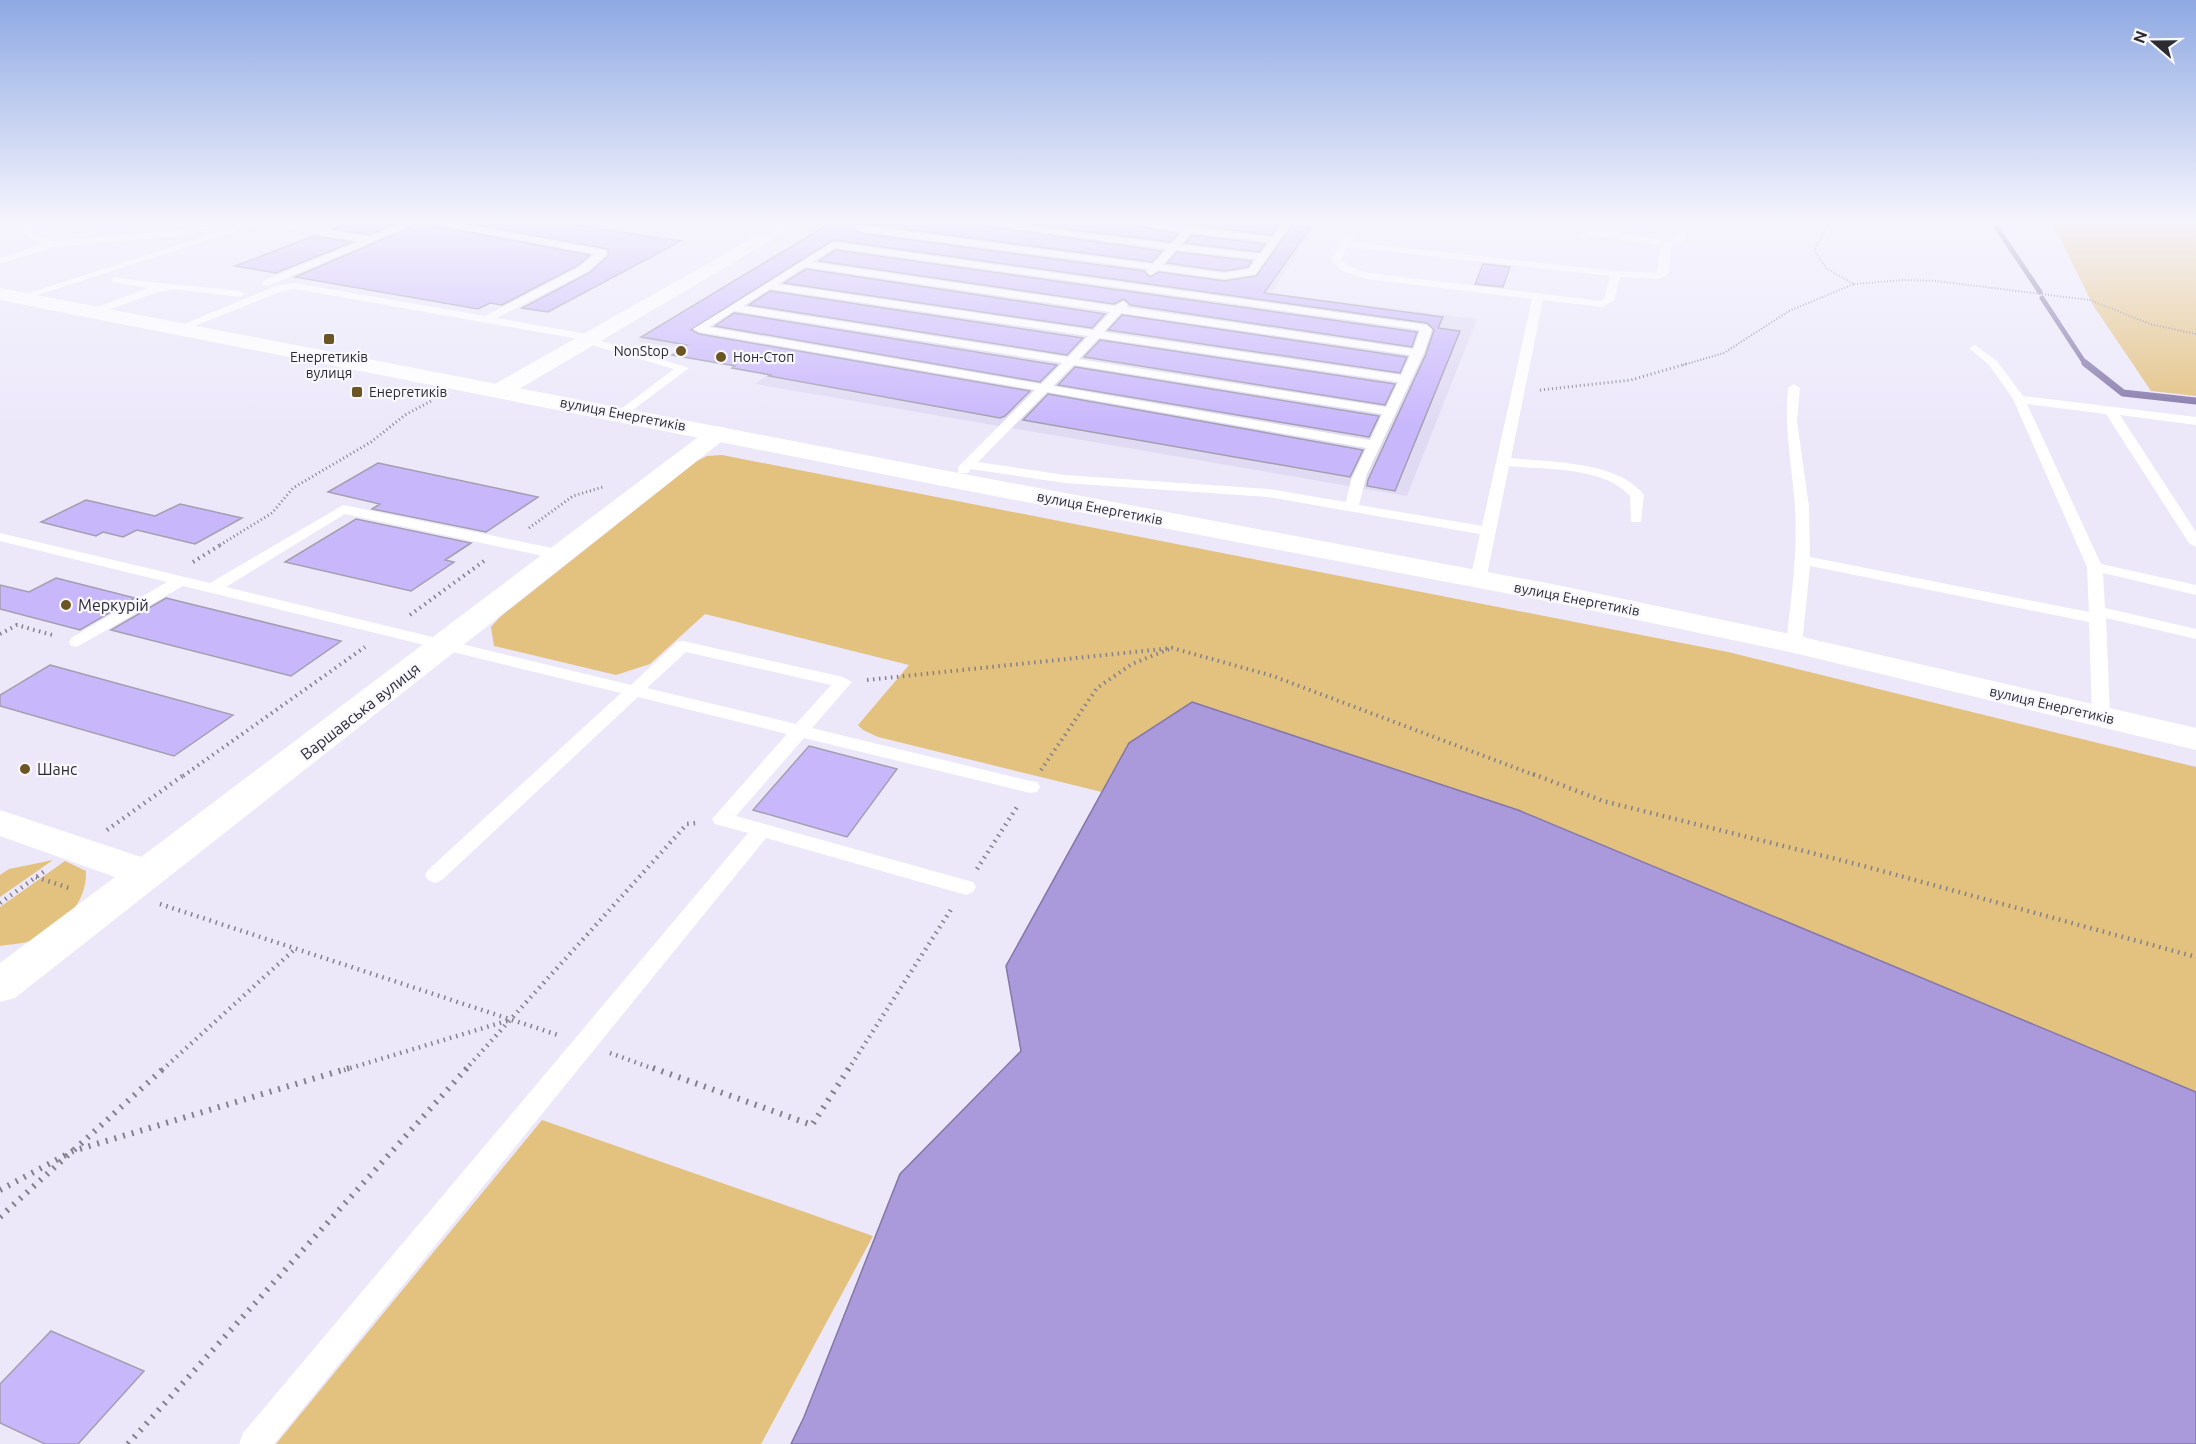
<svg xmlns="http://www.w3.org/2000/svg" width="2196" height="1444" viewBox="0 0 2196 1444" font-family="Ubuntu,sans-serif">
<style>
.built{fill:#e0dbf3}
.green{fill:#e3c17f}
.water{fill:#aa99db;stroke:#8478a8;stroke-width:1.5}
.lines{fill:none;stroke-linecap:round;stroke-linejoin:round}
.stream-far1{stroke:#8478a8;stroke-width:5}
.stream{stroke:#8478a8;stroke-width:7}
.building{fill:#c9b7fc;stroke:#a39faf;stroke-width:1.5}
.path-far4{stroke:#83818c;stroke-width:2;stroke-dasharray:1 2;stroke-linecap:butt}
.path-far3{stroke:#83818c;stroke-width:3;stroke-dasharray:1 3;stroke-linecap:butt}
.path-far2{stroke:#83818c;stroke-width:4;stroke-dasharray:1.5 4.5;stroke-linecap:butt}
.path-far1{stroke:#83818c;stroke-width:4.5;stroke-dasharray:1.5 5;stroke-linecap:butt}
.path{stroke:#83818c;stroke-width:6;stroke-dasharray:2 7;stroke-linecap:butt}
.lane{fill:#fff;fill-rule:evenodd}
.street{fill:#fff;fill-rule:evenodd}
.secondary{fill:#fff;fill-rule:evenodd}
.poi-dot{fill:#6c5525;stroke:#f9f7fe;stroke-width:2}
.labels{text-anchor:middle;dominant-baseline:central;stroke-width:4.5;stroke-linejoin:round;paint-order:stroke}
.far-poi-label{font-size:14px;fill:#2c2b31;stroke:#f9f7fe;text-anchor:start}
.far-street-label{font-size:14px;fill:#2c2b31;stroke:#f9f7fe}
.poi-label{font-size:16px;fill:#2c2b31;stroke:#f9f7fe;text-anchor:start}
.street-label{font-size:16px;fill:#2c2b31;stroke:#f9f7fe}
</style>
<rect width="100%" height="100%" fill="#ece8fa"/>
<!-- built -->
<path class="built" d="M833,222H1318L1271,293L1477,319L1407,496L755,384L783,364L697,337L680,348L636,341Z"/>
<!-- green -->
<path class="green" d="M2052,222H2196V396L2151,391L2093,305Z
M722,455L1728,652L2196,767V1092L1518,810L1192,702L1129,743L1102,792L878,737L863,730L858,725L909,665L705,614L650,664L616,675L494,646L491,627L500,617L697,461L707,456Z
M53,860L0,897V875L9,869Z
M65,861L86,871C87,903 64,924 37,938C27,944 11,944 0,946V907Z
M542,1120L873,1236L761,1444H276Z"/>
<!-- water -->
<path class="water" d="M1192,702L1518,810L2196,1092V1444H791L804,1417L900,1174L1021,1051L1006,966L1129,743Z"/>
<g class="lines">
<!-- stream-far1 -->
<path class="stream-far1" d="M1993,222L2040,292
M2042,298L2086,365"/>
<!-- stream -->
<path class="stream" d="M2085,363L2123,393L2196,401"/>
</g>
<!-- building -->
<path class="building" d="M349,222H400L370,235L333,229Z
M422,222L425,224L590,255L579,265L502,305L490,303L478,309L295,277Z
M462,222H553L681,241L548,312L522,308L589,273L608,256V249Z
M832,222H958L1162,251L1152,262L859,223L852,227L859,233L1144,271L1150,277L1159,272L1224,281L1256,276L1292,226L1310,228L1264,293L1443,317L1438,328L1460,331L1395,491L1367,486L1368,480L1426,354L1434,330L1427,323L833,240L691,330L699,334L1030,391L1005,416L1000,418L769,376L771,375L732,368L735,366L672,355L687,345L641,337Z
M1013,222H1115L1178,234L1170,242Z
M1202,222H1254L1278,225L1272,235L1200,226Z
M1192,235L1265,244L1259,252L1185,243Z
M314,236L353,242L276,273L235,266Z
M835,250L1417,332L1412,347L1130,305L1124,299L1114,304L819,261Z
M1177,252L1252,261L1248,267L1224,271L1167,263Z
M1483,264L1510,267L1503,287L1475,284Z
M806,269L1105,314L1092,328L784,283Z
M770,291L1083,338L1067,355L749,305Z
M734,313L1057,365L1040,382L715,326Z
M1122,315L1407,357L1400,373L1108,330Z
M1100,340L1395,384L1385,405L1084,357Z
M1075,367L1379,416L1369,437L1058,385Z
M1048,394L1363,450L1350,477L1023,420Z
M378,463L538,497L486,532L372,509L380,504L328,492Z
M86,500L155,516L180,504L242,518L195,544L137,530L123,537L103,532L96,536L41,522Z
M356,519L471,543L445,560L454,562L411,591L285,562Z
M56,578L135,598L80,630L0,609V585L29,592Z
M166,598L341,641L291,676L111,630Z
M50,665L233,715L174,756L0,706V695Z
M809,746L897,769L847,837L753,810Z
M51,1331L144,1371L78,1444H45L0,1423V1384Z"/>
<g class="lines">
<!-- path-far4 -->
<path class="path-far4" d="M816,227L824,222
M1854,284L1904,280L1936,281L2090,300L2150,324L2196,334
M1683,365L1724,353L1789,311L1854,284L1826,268L1814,250L1830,222"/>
<!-- path-far3 -->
<path class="path-far3" d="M1540,390L1631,380L1689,363
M529,528L573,496L603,487
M220,545L272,513L293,488L371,442L405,415L431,401"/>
<!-- path-far2 -->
<path class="path-far2" d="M193,562L222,544
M410,615L484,561
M0,634L17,625L56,636
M867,680L1172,648L1273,676L1537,776
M1041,770L1097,688L1132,664L1172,648
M183,776L365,647"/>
<!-- path-far1 -->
<path class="path-far1" d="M1533,774L1603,801L1860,865L2196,957
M107,830L185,774
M977,869L1017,807
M36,877L72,889
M0,903L46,870
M160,904L558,1035
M610,1053L657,1070
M162,1070L295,949
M344,1070L510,1020
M465,1070L687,824L697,823
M848,1070L952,908"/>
<!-- path -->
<path class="path" d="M653,1068L812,1125L849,1068
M74,1150L164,1068
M0,1190L73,1151L349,1068
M0,1217L68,1155
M128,1444L467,1068"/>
<!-- lane -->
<path class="lane" d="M28,222H40L30,229L35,234L53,241L189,229L206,224L211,227L190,235L53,247L0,264V258L43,244L29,238L21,230V226Z
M110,222H124L87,236L79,234Z
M249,222H264L22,300L13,298Z
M280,222L370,237L407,222H420L267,286L263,285V281L361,241L278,228Z
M425,222H447L606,250V254L588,271L497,318L598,336V340L689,368L622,418L618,417V411L674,369L585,343L584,340L295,289L282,291L182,331L172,329L276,286L295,283L485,316L580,267L595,254Z
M960,222H991L1171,244L1182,232L1117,222L1187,227L1191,222H1200L1196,228L1273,237L1283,222H1292L1256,274L1224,279L1158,270L1151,275L1146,272L1148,269L859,231L854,228L859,225L1153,264L1167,249ZM1191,233L1269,242L1260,254L1181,245ZM1176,250L1256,259L1249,269L1224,273L1163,265Z
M1354,222H1363L1351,242L1616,271L1657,273L1661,246L1599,236L1582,239L1577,236L1599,230L1669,241L1676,238V222H1686V239L1671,247L1669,273L1659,279L1620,277L1614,301L1602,307L1543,300L1511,458C1550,462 1619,461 1644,495L1641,522H1631L1630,496C1603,466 1546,470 1509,466L1486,580L1478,585L1470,580L1480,534L1268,497L1065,483L971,469L968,473H958V467L1035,390L699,332L693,329L833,242L1427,325L1432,329L1424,353L1367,474L1359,505L1482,526L1532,299L1367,279L1340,270L1331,259ZM1348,247L1610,276L1604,299L1601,301L1369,273L1348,266L1341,259ZM835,248L1420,330L1413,349L1126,307L1128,304L1123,301L1115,306L812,262ZM805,267L1110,312L1093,330L778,284ZM770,289L1088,336L1068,357L743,306ZM734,311L1062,363L1041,384L709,327ZM1121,313L1410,355L1401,375L1104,332ZM1099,338L1398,382L1386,407L1079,359ZM1074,365L1382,414L1370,440L1053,386ZM1047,392L1366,448L1351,480L1346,502L1268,489L1065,475L978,462Z
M116,277C158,284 198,286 240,291L245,294L240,297L174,289L155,293L97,314H89V310L148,288L112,282V278Z
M1975,345L1997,361L2023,396L2196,417V425L2120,415L2196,532V547L2189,543L2106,414L2027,404L2101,564L2196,585V595L2103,573L2105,608L2196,629V639L2106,618L2110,716L2107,720L2101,722L2092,716L2089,622L1810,566L1802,644L1794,649L1786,644C1791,598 1798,553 1795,507C1792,464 1784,432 1788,388L1794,384L1800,388L1797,421L1809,507L1810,557L2089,612L2087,567L2013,399L1989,365L1969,348Z
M343,505L562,550L570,555L562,560L345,514L226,587L631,685L677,642L683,641L843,677L852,682L812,728L1030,781L1037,782L1040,787L1037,792L1030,793L804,738L736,816L973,882L976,887L973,892L966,895L766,838L274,1444H239L243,1433L748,833L715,824L712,819L787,734L638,697L442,880L435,883L428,880L425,875L428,870L621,693L183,586L77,647L71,646L69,642L71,638L167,582L0,541V533L210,583ZM686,652L831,685L796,724L647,688Z"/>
<!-- street -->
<path class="street" d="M781,222H802L509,395H493L490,390L493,385Z
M718,426L726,428L730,433L726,438L15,998L0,1002V963L115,877L0,836V810L141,857L710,428Z"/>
<!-- secondary -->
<path class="secondary" d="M0,288L953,472L1557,585L1794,635L2196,728V750L1794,653L1557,603L953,488L0,300Z"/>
</g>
<!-- sky -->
<linearGradient id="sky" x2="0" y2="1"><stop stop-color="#8fa9e3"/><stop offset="0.52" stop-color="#f6f5fd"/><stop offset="1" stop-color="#f6f5fd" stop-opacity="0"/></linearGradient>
<rect width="2196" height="425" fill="url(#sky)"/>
<!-- markers -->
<g class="poi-dot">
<rect x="323" y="333" width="12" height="12" rx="3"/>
<circle cx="681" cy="351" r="6"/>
<circle cx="721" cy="357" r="6"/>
<rect x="351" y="386" width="12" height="12" rx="3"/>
<circle cx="66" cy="605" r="6"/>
<circle cx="25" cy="769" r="6"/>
</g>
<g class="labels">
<!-- far-poi labels -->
<g class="far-poi-label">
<text x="669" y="351" text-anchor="end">NonStop</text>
<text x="329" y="357" text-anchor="middle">Енергетиків<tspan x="329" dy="16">вулиця</tspan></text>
<text x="733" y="357">Нон-Стоп</text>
<text x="369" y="392">Енергетиків</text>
</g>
<!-- far-street labels -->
<g class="far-street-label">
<text transform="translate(623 414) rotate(11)">вулиця Енергетиків</text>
<text transform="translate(1100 508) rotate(11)">вулиця Енергетиків</text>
<text transform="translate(1577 599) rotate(11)">вулиця Енергетиків</text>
<text transform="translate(2052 705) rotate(13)">вулиця Енергетиків</text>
</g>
<!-- poi labels -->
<g class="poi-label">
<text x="78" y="605">Меркурій</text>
<text x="37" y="769">Шанс</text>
</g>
<!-- street labels -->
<g class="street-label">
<text transform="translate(360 711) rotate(-38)">Варшавська вулиця</text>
</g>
</g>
<!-- north arrow -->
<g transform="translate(2154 42) rotate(290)" stroke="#f9f7fe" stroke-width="4.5" paint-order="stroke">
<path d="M0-4.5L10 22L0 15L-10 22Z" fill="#2c2b31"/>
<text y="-9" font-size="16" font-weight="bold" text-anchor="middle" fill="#2c2b31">N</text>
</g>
</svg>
